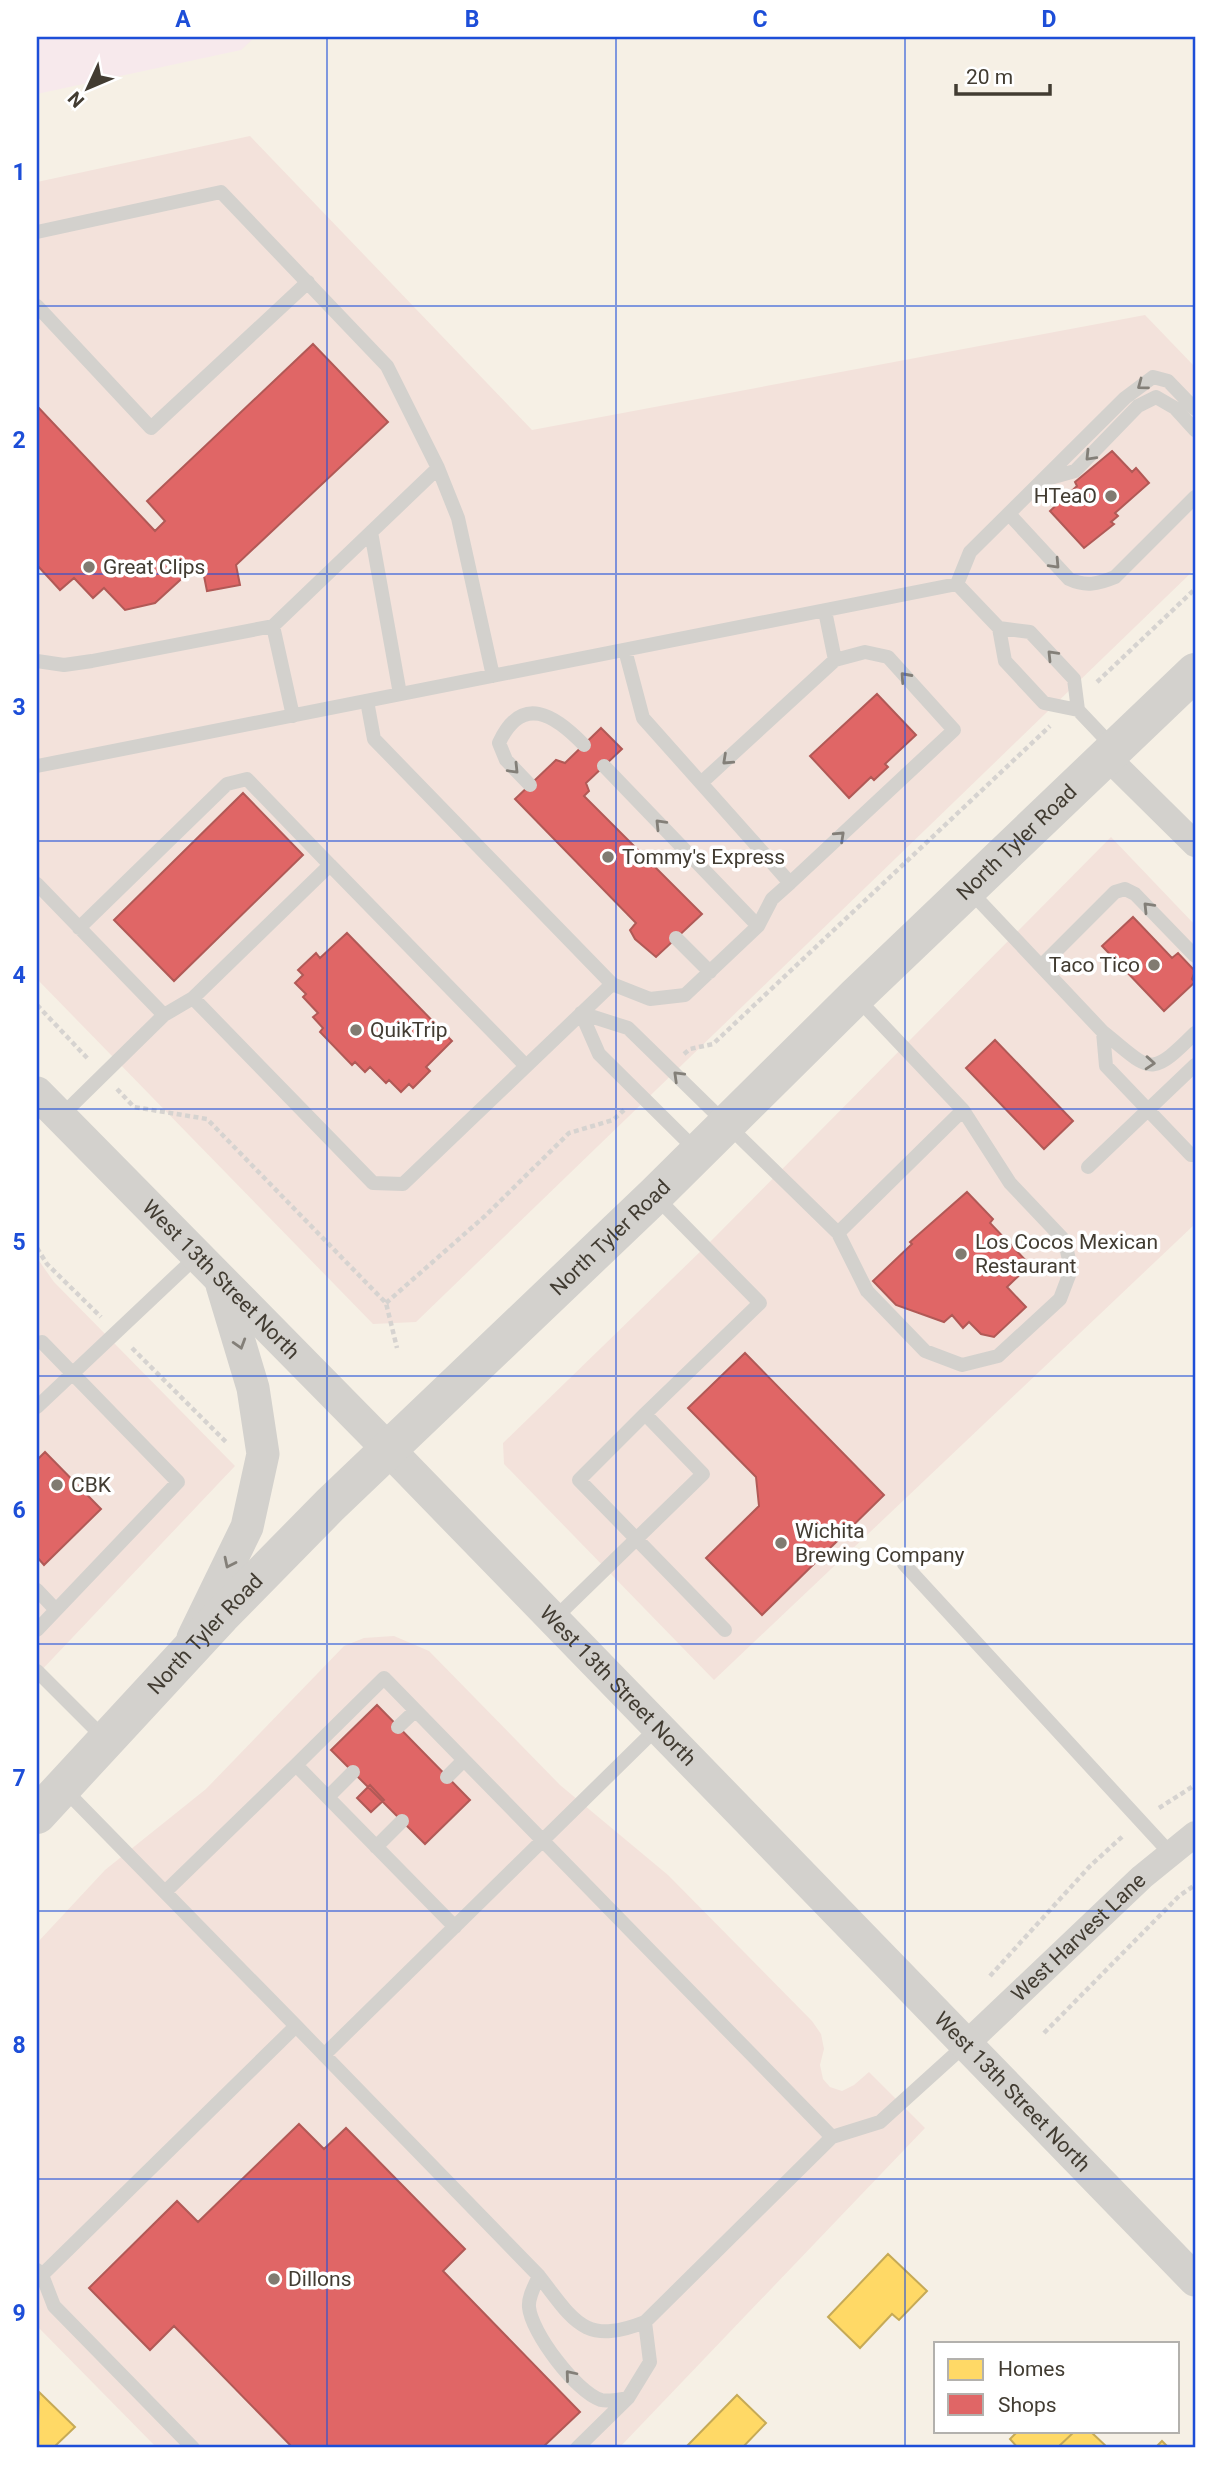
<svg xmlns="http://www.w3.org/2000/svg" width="1232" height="2485" viewBox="0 0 1232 2485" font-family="Roboto,sans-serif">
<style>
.commercial{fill:#f3e2db}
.education{fill:#f7e9ec}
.homes{fill:#ffd966;stroke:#c6aa56;stroke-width:2}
.shops{fill:#e06666;stroke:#b15956;stroke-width:2}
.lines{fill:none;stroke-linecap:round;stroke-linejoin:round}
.path{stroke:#d6d3d0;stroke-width:4.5;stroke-dasharray:5 3.5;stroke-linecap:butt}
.service{stroke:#d3d1cd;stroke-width:14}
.minor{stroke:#d3d1cd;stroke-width:26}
.tertiary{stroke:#d3d1cd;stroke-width:33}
.secondary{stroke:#d3d1cd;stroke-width:38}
.oneway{stroke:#837f78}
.grid{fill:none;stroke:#1d4ed8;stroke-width:2;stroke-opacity:0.55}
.poi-dot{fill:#817b71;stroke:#fff;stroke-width:2.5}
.labels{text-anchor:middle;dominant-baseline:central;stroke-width:7;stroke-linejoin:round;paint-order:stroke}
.poi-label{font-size:21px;fill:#423c32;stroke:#fff;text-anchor:start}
.street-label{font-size:21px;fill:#423c32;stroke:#fff}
.neatline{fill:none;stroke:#1d4ed8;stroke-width:2.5}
.grid-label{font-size:23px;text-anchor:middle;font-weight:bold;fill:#1d4ed8}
</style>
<rect width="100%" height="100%" fill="#f6f0e5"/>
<!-- commercial -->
<path class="commercial" d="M250,136L532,430L1145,315L1195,367V569L416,1322L373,1324L37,979V182Z
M1111,837L1195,925V1224L714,1680L504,1464L503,1443L706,1246Z
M37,1258L54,1282L235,1466L37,1675Z
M394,1636L429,1651L560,1785L668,1875L812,2021L821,2034L824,2049L820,2065L823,2079L830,2087L842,2091L854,2085L869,2072L925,2128L619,2448H157L37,2326V1943L105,1870L206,1789L344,1646L364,1638Z"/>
<!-- education -->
<path class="education" d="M37,37H255L241,50L37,94Z"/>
<!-- homes -->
<path class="homes" d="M888,2254L927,2291L899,2320L892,2314L860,2348L828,2317Z
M39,2392L75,2427L53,2448H37Z
M737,2395L766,2423L742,2448H685Z
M1018,2431H1075L1057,2448H1018L1010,2439Z
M1075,2431H1090L1108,2448H1057Z
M1162,2441L1169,2448H1155Z"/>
<!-- shops -->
<path class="shops" d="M313,344L388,422L236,565L240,585L207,591L201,561L155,603L125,610L104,588L93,598L74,578L60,590L37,565V406L155,531L165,521L147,501Z
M1112,451L1132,472L1136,468L1149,483L1115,513L1118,516L1111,522L1114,524L1084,548L1050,511L1077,486L1075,482Z
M877,694L916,735L885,764L888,767L874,780L871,777L849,798L810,756Z
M601,728L622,749L586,783L589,791L584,796L702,914L656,957L635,939L630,930L636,923L515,799L556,760L565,763Z
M243,793L303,855L174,981L114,920Z
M1133,917L1172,958L1178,953L1195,971L1192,979L1195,982L1164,1011L1102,946Z
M347,933L452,1041L426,1067L430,1071L413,1088L409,1084L401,1092L389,1080L386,1083L370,1067L365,1072L355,1062L352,1065L320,1032L323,1028L313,1017L318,1013L303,997L306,994L295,983L303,975L298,970L316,953L320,958Z
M995,1040L1073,1121L1044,1149L966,1068Z
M967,1192L993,1219L990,1223L1030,1265L1007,1287L1026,1307L994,1337L981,1334L969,1322L963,1328L952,1315L944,1322L896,1305L873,1281L912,1244L910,1242Z
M745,1353L884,1495L762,1615L706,1558L759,1506L756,1477L688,1408Z
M45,1452L101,1509L44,1565L37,1557V1460Z
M377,1705L470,1800L425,1844L331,1750Z
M370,1785L384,1800L371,1812L357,1798Z
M299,2124L324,2149L346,2128L465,2249L443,2271L580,2412L542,2448H293L174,2326L150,2350L89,2288L177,2201L198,2222Z"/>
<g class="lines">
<!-- path -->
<path class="path" d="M1097,682L1195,589
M37,1005L89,1060
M684,1054L690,1049L713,1044L1050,726
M117,1089L134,1107L207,1119L386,1303L397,1348
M37,1248L47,1264L101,1317
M386,1303L485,1216L569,1133L613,1120L624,1110
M132,1348L227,1443
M1159,1808L1195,1785
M990,1976L1090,1866L1124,1835
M1044,2033L1179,1896L1195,1885"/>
<!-- service -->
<path class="service" d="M37,232L221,192L387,366L438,468L458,518L493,676
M37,306L151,428L308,282
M1043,480L1075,471L1138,406L1156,397L1175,408L1195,430
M1009,514L1069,579C1086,587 1098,584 1115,577L1195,497
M371,532L400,694
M957,584L970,552L1125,398L1153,377L1168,381L1195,409
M825,611L835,660
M273,626L293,716
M999,628L1030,632L1074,679L1078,710L1114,748
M37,661L64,665L92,661L273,626L438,468
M37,766L957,584L999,628L1005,661L1044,703L1078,710
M604,766L758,926
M701,783L835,660L865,652L888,657L954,730L790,883
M530,785L506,760L499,743C522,693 555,715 584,745
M37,884L164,1015L60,1117
M969,890L1103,1032L1106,1066L1191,1155H1195
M79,928L227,784L247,779L330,865
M676,938L710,972
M1041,966L1115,892L1125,889L1135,894L1195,956
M612,984L650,999L685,995L758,926L772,899L790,883L643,718L625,650
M193,998L330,865L526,1066
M581,1013L628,1028L838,1233L963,1110L856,997
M581,1013L599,1054L698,1152
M164,1015L193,998L373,1183L403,1184L612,984L374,739L367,701
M1103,1032C1151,1070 1148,1080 1195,1033
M1088,1167L1195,1065
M838,1233L867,1291L925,1351L962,1365L998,1356L1060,1299L1071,1270L1065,1241L1010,1183L963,1110
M37,1407L197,1256
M645,1414L579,1480L725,1630
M904,1564L1170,1853
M37,1590L56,1610
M553,1620L703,1474L645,1414L760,1303L656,1197
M37,1630L178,1482L42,1342
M37,1671L106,1740
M398,1727L415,1711
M296,1765L384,1678L832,2137
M447,1777L464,1760
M328,1797L353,1772
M376,1847L402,1821
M165,1892L296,1765L455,1927
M296,2026L539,2276C574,2321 584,2346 645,2322L832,2137L880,2122L964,2046
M324,2055L657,1728
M37,2270L42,2275L296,2026L64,1789
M42,2275L54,2306L193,2448
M539,2276C535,2285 528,2297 529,2307C531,2332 576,2392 601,2400C609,2402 621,2399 628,2398
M577,2448L628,2398L650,2362L645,2322"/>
<!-- minor -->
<g class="minor">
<path d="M1106,756L1195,844"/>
<path id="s1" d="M964,2046L1142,1877L1195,1834"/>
</g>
<!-- tertiary -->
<g class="tertiary">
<path id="s2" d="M37,1093L388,1449L1195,2280"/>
<path d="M193,1638L247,1527L263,1454L253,1388L222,1285"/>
</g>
<!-- secondary -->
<path class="secondary" id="s3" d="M37,1815L221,1616L330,1505L655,1195L856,996L1195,672"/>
</g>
<!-- one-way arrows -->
<defs><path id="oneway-chevron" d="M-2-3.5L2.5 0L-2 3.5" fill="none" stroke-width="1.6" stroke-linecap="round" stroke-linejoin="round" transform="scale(1.75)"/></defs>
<g class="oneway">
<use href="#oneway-chevron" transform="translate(1142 385) rotate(143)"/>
<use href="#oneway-chevron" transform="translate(1090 456) rotate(134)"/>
<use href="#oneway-chevron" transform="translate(1055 564) rotate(47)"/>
<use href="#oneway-chevron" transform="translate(1052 655) rotate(-134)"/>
<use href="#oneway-chevron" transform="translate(905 677) rotate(-132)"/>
<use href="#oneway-chevron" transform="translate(727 760) rotate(137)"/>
<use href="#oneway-chevron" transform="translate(514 769) rotate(46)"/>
<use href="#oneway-chevron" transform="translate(660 824) rotate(-134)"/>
<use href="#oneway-chevron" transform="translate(840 836) rotate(-43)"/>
<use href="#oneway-chevron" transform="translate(1148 907) rotate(-134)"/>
<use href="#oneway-chevron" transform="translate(1150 1063) rotate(4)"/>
<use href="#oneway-chevron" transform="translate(678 1076) rotate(-136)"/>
<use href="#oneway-chevron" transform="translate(240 1344) rotate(73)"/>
<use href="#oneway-chevron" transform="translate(229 1563) rotate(116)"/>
<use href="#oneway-chevron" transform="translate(570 2375) rotate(-130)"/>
</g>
<!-- grid -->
<path class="grid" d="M327,37V2448M616,37V2448M905,37V2448M37,306H1195M37,574H1195M37,841H1195M37,1109H1195M37,1376H1195M37,1644H1195M37,1911H1195M37,2179H1195"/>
<!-- markers -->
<g class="poi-dot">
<circle cx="1111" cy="496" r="7"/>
<circle cx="89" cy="567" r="7"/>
<circle cx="608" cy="857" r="7"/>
<circle cx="1154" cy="965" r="7"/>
<circle cx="356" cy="1030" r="7"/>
<circle cx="961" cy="1254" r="7"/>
<circle cx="57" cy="1485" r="7"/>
<circle cx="781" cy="1543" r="7"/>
<circle cx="274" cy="2279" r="7"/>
</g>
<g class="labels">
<!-- poi labels -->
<g class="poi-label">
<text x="1097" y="496" text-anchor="end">HTeaO</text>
<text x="103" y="567">Great Clips</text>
<text x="622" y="857">Tommy's Express</text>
<text x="1140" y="965" text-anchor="end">Taco Tico</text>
<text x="370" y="1030">QuikTrip</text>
<text x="975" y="1242">Los Cocos Mexican<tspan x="975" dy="24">Restaurant</tspan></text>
<text x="71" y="1485">CBK</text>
<text x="795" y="1531">Wichita<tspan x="795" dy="24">Brewing Company</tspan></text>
<text x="288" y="2279">Dillons</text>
</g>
<!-- street labels -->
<g class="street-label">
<text stroke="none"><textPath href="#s3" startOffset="1381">North Tyler Road</textPath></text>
<text stroke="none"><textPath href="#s3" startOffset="814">North Tyler Road</textPath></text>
<text stroke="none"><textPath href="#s2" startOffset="262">West 13th Street North</textPath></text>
<text stroke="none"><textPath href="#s3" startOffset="247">North Tyler Road</textPath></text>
<text stroke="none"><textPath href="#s2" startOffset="830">West 13th Street North</textPath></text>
<text stroke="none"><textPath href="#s1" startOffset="158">West Harvest Lane</textPath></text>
<text stroke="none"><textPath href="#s2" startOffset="1396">West 13th Street North</textPath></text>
</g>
</g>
<!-- border -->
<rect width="1232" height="2485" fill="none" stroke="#ffffff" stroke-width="77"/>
<!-- legend -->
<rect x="934" y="2342" width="245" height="91" fill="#ffffff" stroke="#b3b1ad" stroke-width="2"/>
<rect x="948" y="2359" width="35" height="21" fill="#ffd966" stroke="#b3b1ad" stroke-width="2"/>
<text x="998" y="2376" font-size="21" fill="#423c32">Homes</text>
<rect x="948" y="2394" width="35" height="21" fill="#e06666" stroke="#b3b1ad" stroke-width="2"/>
<text x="998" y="2412" font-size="21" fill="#423c32">Shops</text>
<!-- north arrow -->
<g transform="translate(88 88) rotate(226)" stroke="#ffffff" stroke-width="5" paint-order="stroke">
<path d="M0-5L12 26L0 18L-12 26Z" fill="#423c32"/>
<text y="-10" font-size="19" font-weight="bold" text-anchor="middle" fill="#423c32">N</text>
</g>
<!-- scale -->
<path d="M956 84v10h94v-10" fill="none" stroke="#423c32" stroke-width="3.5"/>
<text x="966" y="84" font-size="21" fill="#423c32" stroke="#ffffff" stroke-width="5" paint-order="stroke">20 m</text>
<rect x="38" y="38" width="1156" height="2408" class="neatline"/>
<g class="grid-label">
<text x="183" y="27">A</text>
<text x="472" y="27">B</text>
<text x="760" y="27">C</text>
<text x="1049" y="27">D</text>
<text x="19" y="180">1</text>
<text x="19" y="448">2</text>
<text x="19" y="715">3</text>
<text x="19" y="983">4</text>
<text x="19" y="1250">5</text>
<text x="19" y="1518">6</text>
<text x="19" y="1786">7</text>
<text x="19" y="2053">8</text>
<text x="19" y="2321">9</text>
</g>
</svg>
